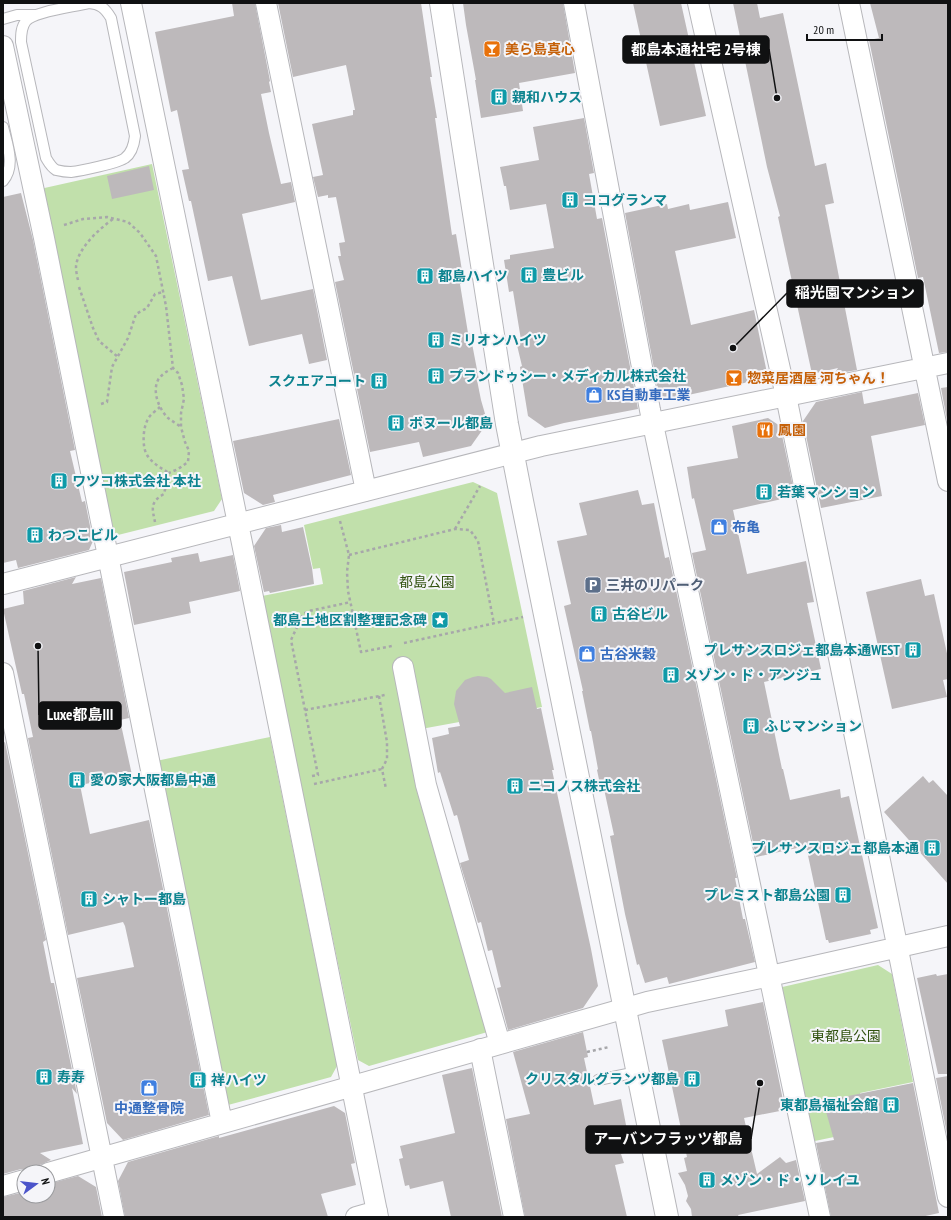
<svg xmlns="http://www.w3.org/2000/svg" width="951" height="1220" viewBox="0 0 951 1220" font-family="'PT Sans Narrow','Noto Sans JP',sans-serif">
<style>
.green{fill:#c1e0ab}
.building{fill:#bdb9bb}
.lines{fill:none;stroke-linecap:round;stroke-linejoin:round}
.service-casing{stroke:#b7b7bb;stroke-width:12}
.minor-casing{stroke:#b7b7bb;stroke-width:22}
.tertiary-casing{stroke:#b7b7bb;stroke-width:24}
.path{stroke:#a7a7aa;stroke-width:2.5;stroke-dasharray:3 3;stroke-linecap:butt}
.service{stroke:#fff;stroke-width:10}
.minor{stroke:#fff;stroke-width:20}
.tertiary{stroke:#fff;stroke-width:22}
.labels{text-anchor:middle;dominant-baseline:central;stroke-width:4;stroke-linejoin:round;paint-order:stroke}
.food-label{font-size:14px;font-weight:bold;fill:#c56008;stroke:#f5f5f9;text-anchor:start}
.culture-label{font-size:14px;font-weight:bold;fill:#0d838f;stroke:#f5f5f9;text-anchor:start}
.shop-label{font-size:14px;font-weight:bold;fill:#366cbe;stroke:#f5f5f9;text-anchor:start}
.park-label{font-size:14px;fill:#31520f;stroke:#f5f5f9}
.service-label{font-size:14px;font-weight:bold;fill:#4e5e75;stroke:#f5f5f9;text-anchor:start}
.leader{fill:none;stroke:#101112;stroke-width:1.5}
.callout-dot{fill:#101112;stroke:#f5f5f9;stroke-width:1.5}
.callout{fill:#101112;stroke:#101112;stroke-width:1.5}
.callout-label{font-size:15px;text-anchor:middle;font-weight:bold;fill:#fff}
</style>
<rect width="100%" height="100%" fill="#f5f5f9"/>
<!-- green -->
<path class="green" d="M152,164L222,499L214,511L114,536L40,189Z
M473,482L497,493L542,707L421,729L491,1031L369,1066L358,1060L262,596L323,584L320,568L313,569L304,525Z
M270,737L337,1066L331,1077L228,1105L156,761Z
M878,965L892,974L913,1082L860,1093L864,1113L858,1132L810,1142L778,988Z"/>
<!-- building -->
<path class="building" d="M232,3H255L270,81L269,82L271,92L261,94L269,133L281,184L291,182L295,202L242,214L261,300L313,289L327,360L309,364L302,334L249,346L232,276L208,281L191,201H189L182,170L189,169L177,110L171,112L155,32L234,16Z
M278,3H421L432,77H430L437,118H435L452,235L456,234L460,258L464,284H460L468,333H470L479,380H477L481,400L488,424L482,425L483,429L471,446L423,457L419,442L370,452L335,282L344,280L338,256H341L339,243L345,242L336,197L328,198V195L318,197L313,177L323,175L312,124L353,115V110H355L346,65L293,77Z
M463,3H563L575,73L519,83L523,111L481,118L475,80H476L466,25Z
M633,3H681L706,116L660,126Z
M733,3H757L760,18L783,13L815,166L826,163L834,203L825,205L857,370L834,374L838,368L812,374L778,217L780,216L767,167Z
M870,3H948V352L939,353L923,277L918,278L869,40L879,38Z
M584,118L594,173L589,174L597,219L602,218L638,409L564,423L545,428L528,416L520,367L522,366L516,341L521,340L513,291L509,292L504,260L510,259V255L554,248L546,204L510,210L506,186H504L500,167L539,160L533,127Z
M149,166L154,190L112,199L107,176Z
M21,193L33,240L75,450L70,451L82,502L85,501L93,541L89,550L18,568L16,560L3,563V197Z
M728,202L736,238L675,251L691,325L754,310L768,378L660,401L625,213L667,204L668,209L689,204L690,210Z
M948,387V420H947L941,388Z
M862,392L864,404L918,393L925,425L871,436L882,496L821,508L803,421L816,402Z
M768,418L780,426L795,496L733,510L747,574L806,561L814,602L807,603L821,669L764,682L782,769H783L790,800L840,789L841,798L849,796L878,928L870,930L871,934L829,943L828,940H826L806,846L756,857L692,553L706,550L694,498L692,499L687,467L738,458L732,426Z
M339,419L351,475L273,495L275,502L263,505L244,493L233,441Z
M638,490L642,505L654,503L665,558L669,557L737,878H735L743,919H745L755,962L669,984L667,977L645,983L639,964L637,965L625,914L610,836L614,835L604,789H601L597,770L598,769L591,731H590L582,691H583L564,606L571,604L557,541L587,535L579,503Z
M281,525L282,532L303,527L312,568L314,584L270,593L269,591L264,592L254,546L266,528Z
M198,553L200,562L233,555L240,591L189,602L191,613L134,625L124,572L172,562L171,558Z
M76,577L72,584L101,578L129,718L120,720L132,775L80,785L90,834L149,820L209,1115L123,1140L107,1123L77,978L134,967L125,926L123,922L68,935L28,738L33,737L24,694H22L3,609L24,604L23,591Z
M921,579L925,596L934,594L948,658V679L943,680L947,697L892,709L866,592Z
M478,676L487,677L491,679L505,693L532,687L537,709L541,708L554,770H552L591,949L598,986L583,1008L508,1030L497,988L501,987L492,950L488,951L481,922L478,923L460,863L469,860L457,815L454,816L440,772L438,773L432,738L449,734L448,728L460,726L454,704L456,691L465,680L473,677Z
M5,742L46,940L43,942L51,983H54L77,1094L72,1088L83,1144L40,1153L51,1160L40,1165L37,1172H32L26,1169H21L3,1174V743Z
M923,776L929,783L933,780L948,796V884L884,812Z
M936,974L937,976L948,974V1074H938L917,978Z
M763,1002L785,1110L744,1118L757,1174L780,1157L786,1163L796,1160L805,1201L738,1215L739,1217H692L691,1209L686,1201L688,1196L685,1185L678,1173L687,1171L684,1158L687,1157L662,1040L728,1026L725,1010Z
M583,1032L588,1057L584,1058L594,1105L621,1099L631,1151L621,1154L624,1163L615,1165L627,1217H525L506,1119L530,1114L513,1052Z
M472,1068L502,1217H451L443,1181L410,1189L409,1185L405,1186L399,1159L403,1158L400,1146L455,1133L442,1075Z
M948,1076V1139L936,1078Z
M913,1083L939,1213L921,1217H831L816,1143L834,1140L823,1101Z
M334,1106L345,1113L355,1163L351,1164L356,1185L321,1194L328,1217H125L118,1181L128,1162L219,1136V1138Z
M78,1176L96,1187L102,1217H3V1197L24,1192V1196H48V1184Z"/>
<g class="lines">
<!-- service casing -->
<g class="service-casing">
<path id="service" d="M89,3C100,4 105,8 111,18L135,136C134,145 132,153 125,158C119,163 80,171 71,172C67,172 60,171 56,170C51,167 49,163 46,158L21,42C21,35 21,27 26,21C35,11 74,7 89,3Z
M3,19L17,15H36
M3,127C7,144 16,166 3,181
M598,1080L637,1072"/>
</g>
<!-- minor casing -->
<g class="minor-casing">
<path id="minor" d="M131,3L243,548L378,1217
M266,3L366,491
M574,3L650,410L820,1217
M698,3L786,396L948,1197
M849,3L948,481
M3,46L44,238L222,1123
M3,584L541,446L948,363
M403,667L426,785L500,1044
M3,673L114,1217
M480,1049L514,1217
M48,1173L647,1002L770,976L948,936
M3,1186L24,1180
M356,1217L377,1211"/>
</g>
<!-- tertiary casing -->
<g class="tertiary-casing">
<path id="tertiary" d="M441,3L507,424L522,501L667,1217"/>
</g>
<!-- path -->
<path class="path" d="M64,225L83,219L107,217L128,222L140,233L156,256L166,306L173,368L178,373L182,385L184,399L181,413V427L185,442L189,451L188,462L178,469L169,473L164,494C150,502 152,508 155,522
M78,280C77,276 76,271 76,267C77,249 99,229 113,219
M79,287L93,328L99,341L118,357
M173,368C167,371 161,375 158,380C152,392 159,409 168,418C172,421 177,424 181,427
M101,404L107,402L112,367L128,338L136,314L147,308L155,294L163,292
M160,407C156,411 149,415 147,421C143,429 142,447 147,455C152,463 161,468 169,473
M340,521L349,555L347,572L348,591L361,652L392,646
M455,529L480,486
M349,555L455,529L470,530L478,541L494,624
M404,643L523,617
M379,696L387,742V759L382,769L386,789
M305,710L385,695
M312,776L318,775L291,640L303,614L309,611L351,602
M314,784L382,769
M587,1052L609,1047"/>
<!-- service -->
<use href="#service" class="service"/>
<!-- minor -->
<use href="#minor" class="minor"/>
<!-- tertiary -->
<use href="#tertiary" class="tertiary"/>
</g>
<!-- icons -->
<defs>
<g id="bar-square" transform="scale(0.9)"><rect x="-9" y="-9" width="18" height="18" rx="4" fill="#e8710a" stroke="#f5f5f9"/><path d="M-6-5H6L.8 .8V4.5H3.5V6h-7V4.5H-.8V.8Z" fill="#fff"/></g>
<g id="building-square" transform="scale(0.9)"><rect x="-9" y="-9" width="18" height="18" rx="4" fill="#0f9aa8" stroke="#f5f5f9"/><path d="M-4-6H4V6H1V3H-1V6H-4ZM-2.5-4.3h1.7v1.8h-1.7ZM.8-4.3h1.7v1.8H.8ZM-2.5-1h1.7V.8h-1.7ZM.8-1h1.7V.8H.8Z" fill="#fff"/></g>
<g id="shop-square" transform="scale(0.9)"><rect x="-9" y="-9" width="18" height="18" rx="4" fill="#3f7fe0" stroke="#f5f5f9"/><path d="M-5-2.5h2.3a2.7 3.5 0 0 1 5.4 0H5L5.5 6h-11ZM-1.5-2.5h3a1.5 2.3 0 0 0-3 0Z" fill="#fff"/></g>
<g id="restaurant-square" transform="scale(0.9)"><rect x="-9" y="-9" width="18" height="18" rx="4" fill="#e8710a" stroke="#f5f5f9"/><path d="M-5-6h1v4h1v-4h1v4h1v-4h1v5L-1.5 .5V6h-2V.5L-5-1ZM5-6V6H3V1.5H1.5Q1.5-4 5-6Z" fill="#fff"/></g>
<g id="parking-square" transform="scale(0.9)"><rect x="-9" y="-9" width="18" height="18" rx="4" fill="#5c6f8a" stroke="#f5f5f9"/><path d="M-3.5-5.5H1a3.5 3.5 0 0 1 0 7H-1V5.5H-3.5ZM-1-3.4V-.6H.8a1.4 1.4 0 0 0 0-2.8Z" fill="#fff"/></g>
<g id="sight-square" transform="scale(0.9)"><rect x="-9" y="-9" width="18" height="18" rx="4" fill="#0f9aa8" stroke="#f5f5f9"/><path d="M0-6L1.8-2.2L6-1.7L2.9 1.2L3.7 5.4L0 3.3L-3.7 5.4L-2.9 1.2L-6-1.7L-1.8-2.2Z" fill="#fff"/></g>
</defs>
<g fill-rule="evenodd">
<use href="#bar-square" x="492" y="49"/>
<use href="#building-square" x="499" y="97"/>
<use href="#building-square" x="570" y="200"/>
<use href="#building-square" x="529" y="275"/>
<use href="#building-square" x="425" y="276"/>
<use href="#building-square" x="436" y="340"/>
<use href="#building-square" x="436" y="376"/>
<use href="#bar-square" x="734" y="378"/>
<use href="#building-square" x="379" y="381"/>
<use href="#shop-square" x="594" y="395"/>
<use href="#building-square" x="396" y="423"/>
<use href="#restaurant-square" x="765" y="430"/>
<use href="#building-square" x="59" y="481"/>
<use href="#building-square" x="764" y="492"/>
<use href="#shop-square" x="719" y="527"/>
<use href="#building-square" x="35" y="535"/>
<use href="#parking-square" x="593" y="585"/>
<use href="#building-square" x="599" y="614"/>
<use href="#sight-square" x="440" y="620"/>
<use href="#building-square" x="913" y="650"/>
<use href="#shop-square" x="587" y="654"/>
<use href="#building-square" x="671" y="675"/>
<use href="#building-square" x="751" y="726"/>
<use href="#building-square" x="77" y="780"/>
<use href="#building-square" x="515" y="786"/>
<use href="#building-square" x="932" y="848"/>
<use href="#building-square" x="843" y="895"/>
<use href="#building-square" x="89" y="899"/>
<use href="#building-square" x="44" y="1077"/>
<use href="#building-square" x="692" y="1079"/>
<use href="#building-square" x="198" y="1080"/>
<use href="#shop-square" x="149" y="1088"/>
<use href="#building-square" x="891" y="1105"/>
<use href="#building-square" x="707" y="1180"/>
</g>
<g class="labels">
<!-- food labels -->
<g class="food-label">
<text x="505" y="49">美ら島真心</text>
<text x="747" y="378">惣菜居酒屋 河ちゃん！</text>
<text x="778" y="430">鳳園</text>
</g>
<!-- culture labels -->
<g class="culture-label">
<text x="512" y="97">親和ハウス</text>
<text x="583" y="200">ココグランマ</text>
<text x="542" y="275">豊ビル</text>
<text x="438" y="276">都島ハイツ</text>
<text x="449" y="340">ミリオンハイツ</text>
<text x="449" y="376">プランドゥシー・メディカル株式会社</text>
<text x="366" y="381" text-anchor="end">スクエアコート</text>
<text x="409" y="423">ボヌール都島</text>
<text x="72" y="481">ワツコ株式会社 本社</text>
<text x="777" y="492">若葉マンション</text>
<text x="48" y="535">わつこビル</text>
<text x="612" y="614">古谷ビル</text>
<text x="427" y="620" text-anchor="end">都島土地区割整理記念碑</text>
<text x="900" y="650" text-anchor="end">プレサンスロジェ都島本通WEST</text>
<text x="684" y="675">メゾン・ド・アンジュ</text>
<text x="764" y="726">ふじマンション</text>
<text x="90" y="780">愛の家大阪都島中通</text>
<text x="528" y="786">ニコノス株式会社</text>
<text x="919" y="848" text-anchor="end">プレサンスロジェ都島本通</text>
<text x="830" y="895" text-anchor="end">プレミスト都島公園</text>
<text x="102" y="899">シャトー都島</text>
<text x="57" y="1077">寿寿</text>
<text x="679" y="1079" text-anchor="end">クリスタルグランツ都島</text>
<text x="211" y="1080">祥ハイツ</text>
<text x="878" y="1105" text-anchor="end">東都島福祉会館</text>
<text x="720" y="1180">メゾン・ド・ソレイユ</text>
</g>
<!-- shop labels -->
<g class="shop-label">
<text x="607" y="395">KS自動車工業</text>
<text x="732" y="527">布亀</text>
<text x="600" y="654">古谷米穀</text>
<text x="149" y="1108" text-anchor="middle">中通整骨院</text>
</g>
<!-- park labels -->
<g class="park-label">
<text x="427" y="582">都島公園</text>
<text x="846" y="1036">東都島公園</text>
</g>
<!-- service labels -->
<g class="service-label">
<text x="606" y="585">三井のリパーク</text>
</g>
</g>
<!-- callouts -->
<path class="leader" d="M777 98L769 49M733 348L787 293M38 646L39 715M760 1083L751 1139"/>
<g class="callout-dot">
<circle cx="777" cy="98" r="4"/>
<circle cx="733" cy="348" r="4"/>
<circle cx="38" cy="646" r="4"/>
<circle cx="760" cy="1083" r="4"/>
</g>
<g class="callout">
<rect x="623" y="36" width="146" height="27" rx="4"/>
<rect x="787" y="280" width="136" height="27" rx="4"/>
<rect x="39" y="702" width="82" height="27" rx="4"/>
<rect x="586" y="1126" width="165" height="27" rx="4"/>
</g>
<g class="callout-label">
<text x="696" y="55">都島本通社宅 2号棟</text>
<text x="855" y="298">稲光園マンション</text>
<text x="80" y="720">Luxe都島III</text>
<text x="668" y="1144">アーバンフラッツ都島</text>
</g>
<!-- border -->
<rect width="951" height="1220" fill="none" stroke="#101112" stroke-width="8"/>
<!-- north arrow -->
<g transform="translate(36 1184) rotate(75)"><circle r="19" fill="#f5f5f9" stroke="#999a9d"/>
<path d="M0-3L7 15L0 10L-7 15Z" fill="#4b54ca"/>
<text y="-6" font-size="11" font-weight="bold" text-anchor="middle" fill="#101112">N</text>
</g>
<!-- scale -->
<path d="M807 34v6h75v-6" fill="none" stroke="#101112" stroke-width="2"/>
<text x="813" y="34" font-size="12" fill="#101112" stroke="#f5f5f9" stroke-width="3" paint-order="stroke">20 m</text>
</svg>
